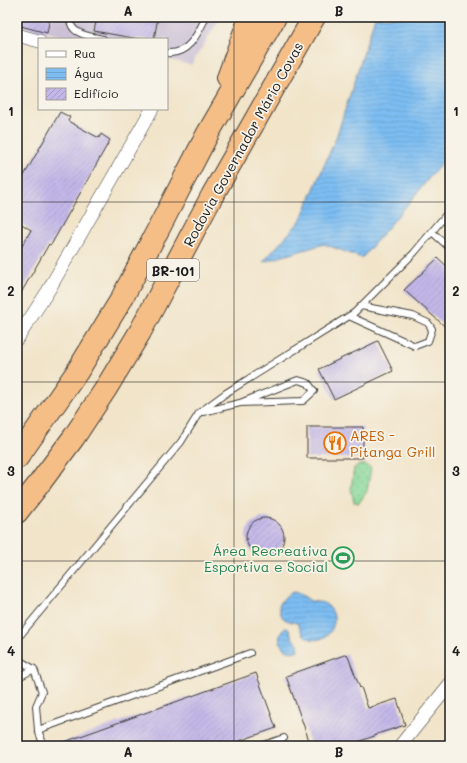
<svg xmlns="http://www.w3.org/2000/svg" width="467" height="763" viewBox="0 0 467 763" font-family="Mali,sans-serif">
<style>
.industrial{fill:#cabfd6}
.green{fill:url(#green-dots);stroke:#517a5a}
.water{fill:url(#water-rules);stroke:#4c6c87}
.building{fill:url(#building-hatch)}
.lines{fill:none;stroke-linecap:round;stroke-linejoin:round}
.lane-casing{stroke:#3c3a36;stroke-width:8}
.street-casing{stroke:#3c3a36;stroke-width:14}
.highway-casing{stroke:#3c3a36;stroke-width:24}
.lane{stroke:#fff;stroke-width:6}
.street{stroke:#fff;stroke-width:13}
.highway{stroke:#f6be87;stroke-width:22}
.grid{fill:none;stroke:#1c1c1c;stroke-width:1;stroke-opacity:0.55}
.labels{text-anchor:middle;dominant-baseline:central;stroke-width:3.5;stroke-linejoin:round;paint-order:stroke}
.shield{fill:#f7f3e8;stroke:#5e5c59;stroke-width:1}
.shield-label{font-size:13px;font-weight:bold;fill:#1c1c1c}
.street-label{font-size:14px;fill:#1c1c1c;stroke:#f7f3e8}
.food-label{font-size:14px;fill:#c56008;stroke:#f7f3e8;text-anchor:start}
.leisure-label{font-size:14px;fill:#27864d;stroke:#f7f3e8;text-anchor:end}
.neatline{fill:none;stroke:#1c1c1c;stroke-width:1.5}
.grid-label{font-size:13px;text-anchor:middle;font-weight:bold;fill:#1c1c1c}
</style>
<defs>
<pattern id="green-dots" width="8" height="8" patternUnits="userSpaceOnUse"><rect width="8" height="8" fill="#86d898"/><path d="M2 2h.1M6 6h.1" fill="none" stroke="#73b982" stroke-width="1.8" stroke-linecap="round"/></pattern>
<pattern id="water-rules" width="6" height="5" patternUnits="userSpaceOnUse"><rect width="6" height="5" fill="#7dbdf2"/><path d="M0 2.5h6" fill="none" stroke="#6ba2cf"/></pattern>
<pattern id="building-hatch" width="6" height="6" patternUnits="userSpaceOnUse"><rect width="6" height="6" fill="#c2b7e8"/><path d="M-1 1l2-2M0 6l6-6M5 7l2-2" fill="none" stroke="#a69dc6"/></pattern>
</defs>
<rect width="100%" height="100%" fill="#f7f3e8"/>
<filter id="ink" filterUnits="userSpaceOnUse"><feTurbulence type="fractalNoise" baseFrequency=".025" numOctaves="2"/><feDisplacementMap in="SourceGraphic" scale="8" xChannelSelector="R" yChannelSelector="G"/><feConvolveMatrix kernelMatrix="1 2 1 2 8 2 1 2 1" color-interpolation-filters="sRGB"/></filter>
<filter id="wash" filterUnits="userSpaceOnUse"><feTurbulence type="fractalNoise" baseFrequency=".012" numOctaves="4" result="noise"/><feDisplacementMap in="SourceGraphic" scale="16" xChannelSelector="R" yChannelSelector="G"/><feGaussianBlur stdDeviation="0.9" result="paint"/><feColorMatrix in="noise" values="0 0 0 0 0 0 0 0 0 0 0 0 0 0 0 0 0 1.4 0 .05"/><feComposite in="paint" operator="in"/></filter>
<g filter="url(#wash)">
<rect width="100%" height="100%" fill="#f1e4c9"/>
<!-- industrial -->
<path class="industrial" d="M17,17H221L191,65L167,59V39H75L17,25Z"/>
<!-- green -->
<path class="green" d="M359,465H366L371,468L367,491L359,503L354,502L351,489L354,468Z"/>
<!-- water -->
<path class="water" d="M375,17H450V152L412,199L362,258L324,244L263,262L300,221L336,138Z
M294,592C297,593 300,594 303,596C306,597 308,600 311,601C318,603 323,601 328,606C346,623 321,652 303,634C301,631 299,626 297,623C283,620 281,619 279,605C283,599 286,594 294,592Z
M286,628L289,629C291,632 291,636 293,639C297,644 300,642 298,650C283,658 272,635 286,628Z"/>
<g id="blocks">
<!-- building -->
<path class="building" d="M17,17H50L47,33L17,25Z
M97,17H158L154,39H138L94,31Z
M60,112L70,117L68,121L99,138L101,134L110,140L51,245L49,244L17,300V255L31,230L17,221V188Z
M438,258L450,269V331L404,290Z
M378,341L393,371L334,399L319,369Z
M307,427H363V458H307Z
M246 537a19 19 0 1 1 38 0a19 19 0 1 1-38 0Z
M347,654L360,688L361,687L368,708L397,699L405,725L377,734V735L347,746H311L286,676Z
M256,673L276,728L225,746H56V745Z"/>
</g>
</g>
<g filter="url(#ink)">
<use href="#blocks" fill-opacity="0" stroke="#3c3a36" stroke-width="1"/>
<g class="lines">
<!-- lane casing -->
<g class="lane-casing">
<path id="lane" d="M70,17C70,19 70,22 71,24C74,35 93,37 103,39
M167,53C189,55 198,33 206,17
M432,232L450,248
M349,316L415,346L428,341L432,329L428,323L413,316L361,306
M203,412L240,403L303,401L314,391L308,383L298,380L240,403
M17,639L181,442L199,413L226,393L354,313L414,253L450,210
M17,659L34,669L42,692L36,706L38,730L44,746
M17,678L34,669
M38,730L250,653
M261,746L284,738"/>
</g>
<!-- street casing -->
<g class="street-casing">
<path id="street" d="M17,35L39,41
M17,339L48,291L152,109
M400,746L450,684"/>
</g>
<!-- highway casing -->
<g class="highway-casing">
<path id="highway" d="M228,78L250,17
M17,458L77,372L121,300L160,226L207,135L275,17
M17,512L39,484L74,437L105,390L140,332L212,196L314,17"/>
</g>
<!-- lane -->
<use href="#lane" class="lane"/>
<!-- street -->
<use href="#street" class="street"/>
<!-- highway -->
<use href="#highway" class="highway"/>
</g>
</g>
<!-- grid -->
<path class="grid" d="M234,17V746M17,202H450M17,382H450M17,561H450"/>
<!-- icons -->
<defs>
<g id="restaurant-ring" transform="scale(1.15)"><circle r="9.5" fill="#f7f3e8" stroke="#e8710a" stroke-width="1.5"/><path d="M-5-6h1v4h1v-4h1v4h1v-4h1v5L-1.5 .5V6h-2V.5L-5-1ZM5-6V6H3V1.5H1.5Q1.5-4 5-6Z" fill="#e8710a"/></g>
<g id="stadium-ring" transform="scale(1.15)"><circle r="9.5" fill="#f7f3e8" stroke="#2e9e5b" stroke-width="1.5"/><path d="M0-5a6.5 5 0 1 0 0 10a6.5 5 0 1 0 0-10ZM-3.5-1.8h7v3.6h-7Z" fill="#2e9e5b"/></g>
</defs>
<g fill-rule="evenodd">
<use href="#restaurant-ring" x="335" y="443"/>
<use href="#stadium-ring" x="343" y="558"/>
</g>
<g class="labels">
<!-- shield labels -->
<rect class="shield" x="147" y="259" width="52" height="22" rx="3"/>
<g class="shield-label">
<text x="173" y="270">BR-101</text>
</g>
<!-- street labels -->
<g class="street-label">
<text transform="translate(243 144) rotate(-61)">Rodovia Governador Mário Covas</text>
</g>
<!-- food labels -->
<g class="food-label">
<text x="350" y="435">ARES -<tspan x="350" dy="16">Pitanga Grill</tspan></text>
</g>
<!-- leisure labels -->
<g class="leisure-label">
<text x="328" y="550">Área Recreativa<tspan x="328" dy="16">Esportiva e Social</tspan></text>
</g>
</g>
<!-- margin -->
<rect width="467" height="763" fill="none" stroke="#f7f3e8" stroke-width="44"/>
<!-- legend -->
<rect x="38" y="38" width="130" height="72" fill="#f7f3e8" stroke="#9f9d96"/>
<rect x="46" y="51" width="20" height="6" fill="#ffffff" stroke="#9f9d96"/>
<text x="74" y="58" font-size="12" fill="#1c1c1c">Rua</text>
<rect x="46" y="68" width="20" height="12" fill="url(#water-rules)" stroke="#9f9d96"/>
<text x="74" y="78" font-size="12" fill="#1c1c1c">Água</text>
<rect x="46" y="88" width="20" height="12" fill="url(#building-hatch)" stroke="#9f9d96"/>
<text x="74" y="98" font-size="12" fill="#1c1c1c">Edifício</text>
<rect x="22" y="22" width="423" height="719" class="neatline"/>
<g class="grid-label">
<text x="128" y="16">A</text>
<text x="339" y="16">B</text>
<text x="11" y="116">1</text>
<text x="456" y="116">1</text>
<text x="11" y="296">2</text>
<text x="456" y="296">2</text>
<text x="11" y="476">3</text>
<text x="456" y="476">3</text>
<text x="11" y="656">4</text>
<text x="456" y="656">4</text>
<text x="128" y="757">A</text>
<text x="339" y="757">B</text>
</g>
</svg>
